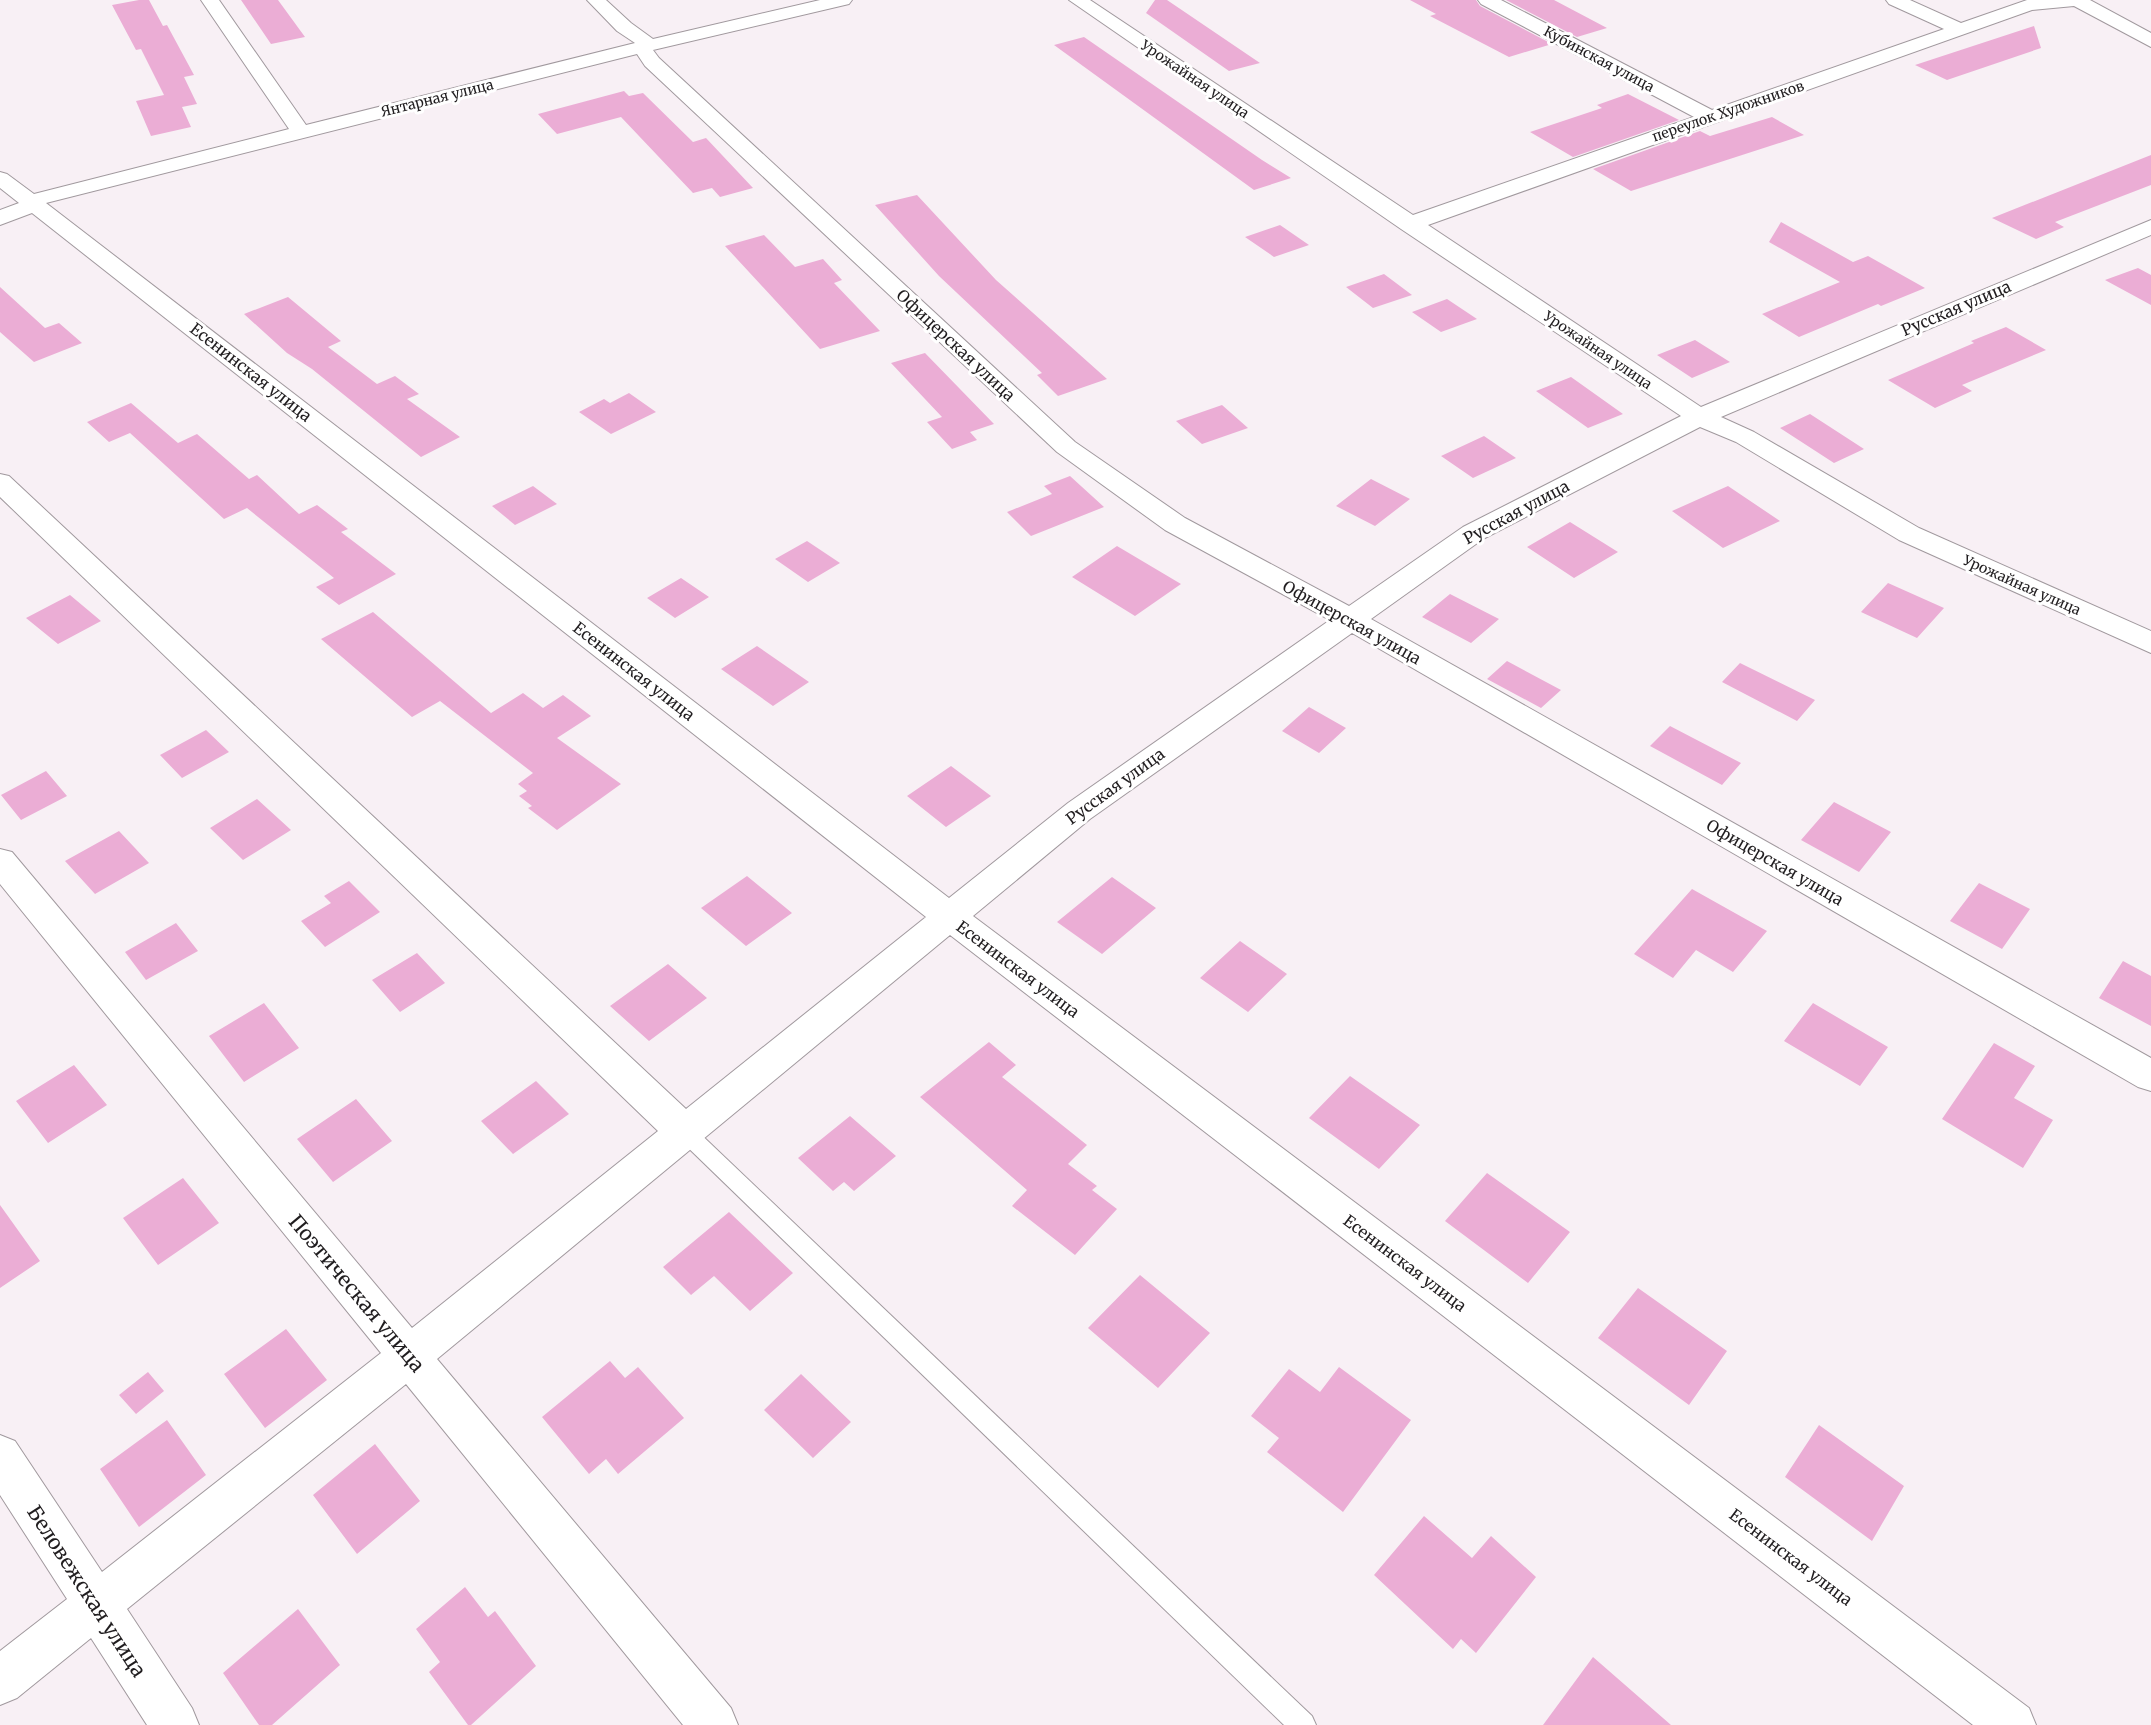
<svg xmlns="http://www.w3.org/2000/svg" width="2151" height="1725" viewBox="0 0 2151 1725" font-family="Merriweather,serif">
<style>
.building{fill:#ebadd5}
.lines{fill:none;stroke-linecap:round;stroke-linejoin:round}
.service-casing{stroke:#a1999e;stroke-width:2}
.minor-casing{stroke:#a1999e;stroke-width:2}
.service{fill:#fff;fill-rule:evenodd}
.minor{fill:#fff;fill-rule:evenodd}
.labels{text-anchor:middle;dominant-baseline:central;stroke-width:6;stroke-linejoin:round;paint-order:stroke}
.far-street-label{font-size:14px;fill:#201d1f;stroke:#fff}
.street-label{font-size:16px;fill:#201d1f;stroke:#fff}
.near-street-label{font-size:20px;fill:#201d1f;stroke:#fff}
</style>
<rect width="100%" height="100%" fill="#f8f0f5"/>
<!-- building -->
<path class="building" d="M139,0H149L163,26L167,25L194,75L184,77L197,104L182,107L191,127L151,136L136,101L164,95L141,49L136,50L112,5Z
M241,0H278L305,37L271,44Z
M1155,0H1167L1260,63L1229,71L1146,13Z
M1410,0H1476L1480,6L1552,44L1509,57L1430,16L1436,14Z
M1506,0H1554L1607,28L1577,37Z
M2034,26L2041,48L1947,80L1915,65Z
M1084,37L1262,160L1291,178L1254,190L1054,45Z
M624,91L629,96L643,93L693,142L706,138L753,188L720,197L712,188L693,193L621,117L557,134L538,114Z
M1628,94L1679,120L1573,157L1530,132L1602,108L1597,105Z
M1772,117L1804,135L1631,191L1593,169L1700,131L1710,136Z
M2151,155V185L2055,222L2064,227L2036,239L1992,218Z
M917,195L996,280L1107,379L1058,396L1037,375L1042,373L939,276L875,205Z
M1781,222L1853,262L1868,256L1925,288L1881,306L1878,304L1799,337L1762,314L1840,282L1769,242Z
M1280,225L1309,245L1274,257L1245,237Z
M764,235L795,267L823,259L842,280L834,283L880,331L820,349L725,246Z
M2138,268L2151,275V305L2105,280Z
M1384,274L1412,295L1373,308L1346,287Z
M0,287L45,328L59,323L82,343L34,362L0,332Z
M288,297L341,341L328,347L377,384L395,376L419,394L407,399L460,437L421,457L312,369L287,353L244,314Z
M1447,299L1477,319L1441,332L1412,312Z
M2006,327L2046,350L1962,385L1972,391L1935,408L1888,380L1974,343L1971,341Z
M1695,340L1730,362L1692,378L1657,355Z
M925,353L994,424L970,432L977,440L952,449L927,422L942,417L891,363Z
M1571,377L1623,414L1588,428L1536,391Z
M629,393L656,412L611,434L579,412L604,399L610,403Z
M131,403L178,443L197,434L249,479L257,475L299,514L317,505L348,529L341,532L396,574L339,605L316,587L334,578L247,508L224,519L130,433L109,442L87,422Z
M1222,405L1248,428L1202,444L1176,421Z
M1810,414L1864,449L1834,463L1780,428Z
M1484,436L1516,458L1473,478L1441,456Z
M1070,476L1104,507L1031,536L1007,512L1052,494L1044,486Z
M1371,479L1410,499L1375,526L1336,506Z
M533,486L557,504L515,525L492,506Z
M1728,486L1780,521L1723,548L1672,511Z
M1570,522L1618,552L1574,578L1527,547Z
M807,541L840,563L808,582L775,559Z
M1117,546L1181,584L1135,616L1072,577Z
M681,578L709,597L675,618L647,598Z
M1888,583L1944,608L1917,638L1861,612Z
M1450,594L1499,619L1471,643L1422,617Z
M70,595L101,621L58,644L26,618Z
M373,612L491,713L523,693L543,708L563,695L591,716L557,738L621,784L557,830L528,808L532,806L519,796L527,791L518,784L533,773L440,701L412,717L321,639Z
M757,646L809,682L773,706L721,669Z
M1507,661L1561,690L1541,708L1487,679Z
M1740,663L1815,700L1797,721L1722,682Z
M1309,707L1346,728L1319,753L1282,731Z
M1670,726L1741,763L1722,785L1650,746Z
M206,730L229,752L182,778L160,755Z
M951,766L991,796L946,827L907,796Z
M46,771L67,796L21,820L1,795Z
M257,799L291,830L243,860L210,828Z
M1834,802L1891,832L1859,872L1801,840Z
M119,831L149,863L95,894L65,861Z
M747,876L792,913L746,946L701,908Z
M1112,877L1156,908L1102,954L1057,922Z
M349,881L380,912L325,947L301,921L331,903L324,896Z
M1979,883L2030,909L2002,949L1950,921Z
M1692,889L1767,931L1733,972L1696,950L1673,978L1634,954Z
M176,923L198,951L146,980L125,952Z
M1240,941L1287,974L1248,1012L1200,978Z
M417,953L445,983L400,1012L372,980Z
M2123,961L2151,976V1026L2099,998Z
M668,964L707,998L649,1041L610,1006Z
M264,1003L299,1048L244,1082L209,1036Z
M1813,1003L1888,1047L1860,1086L1784,1041Z
M989,1042L1016,1065L1002,1077L1087,1145L1068,1164L1097,1186L1092,1190L1117,1209L1075,1255L1012,1206L1027,1190L920,1097Z
M1994,1043L2035,1066L2014,1098L2053,1120L2023,1168L1942,1119Z
M74,1065L107,1105L48,1143L16,1101Z
M1350,1076L1420,1125L1379,1169L1309,1118Z
M536,1081L569,1114L513,1154L481,1121Z
M356,1099L392,1141L333,1182L297,1139Z
M850,1116L896,1156L854,1191L844,1182L833,1191L798,1158Z
M1487,1173L1570,1232L1528,1283L1445,1221Z
M183,1178L219,1223L158,1265L123,1218Z
M0,1205L40,1261L0,1288Z
M729,1212L793,1273L750,1311L714,1276L691,1295L663,1267Z
M1140,1275L1210,1333L1158,1388L1088,1328Z
M1638,1288L1727,1351L1689,1405L1598,1338Z
M286,1329L327,1380L265,1428L224,1374Z
M610,1361L625,1378L638,1367L684,1418L618,1474L606,1459L589,1474L542,1417Z
M1339,1367L1411,1420L1343,1512L1267,1452L1279,1438L1251,1416L1289,1369L1320,1392Z
M148,1372L164,1391L136,1414L119,1395Z
M801,1374L851,1422L813,1458L764,1410Z
M167,1420L206,1475L139,1527L100,1469Z
M1819,1425L1904,1486L1872,1541L1785,1477Z
M375,1444L420,1501L357,1554L313,1495Z
M1424,1516L1472,1558L1491,1536L1536,1577L1476,1653L1461,1639L1453,1649L1374,1575Z
M465,1587L488,1617L495,1611L536,1666L471,1725H468L429,1672L440,1662L416,1629Z
M298,1609L340,1665L272,1725H259L223,1673Z
M1593,1657L1671,1725H1543Z"/>
<g class="lines">
<!-- service casing -->
<g class="service-casing">
<path id="service" d="M685,1123L692,1126L1312,1716L1316,1725H1284L678,1138L675,1132L678,1126Z"/>
</g>
<!-- minor casing -->
<g class="minor-casing">
<path id="minor" d="M201,0H219L306,125L635,43L617,31L587,0H606L631,23L653,39L820,0H852L849,4L653,50L659,58L1075,442L1185,518L1349,606L1463,527L1681,416L1401,229L1069,0H1090L1413,215L1694,117L1481,4L1478,0H1501L1712,110L1944,29L1889,4L1886,0H1910L1961,23L2027,0H2090L2151,33V47L2074,6L2032,10L1428,225L1701,407L2151,220V235L1721,417L1754,432L1919,528L2151,631V653L1899,540L1736,442L1700,427L1483,539L1371,619L2151,1058V1091L2138,1087L1352,633L1090,819L973,916L2029,1708L2036,1725H1973L950,935L437,1359L731,1708L738,1725H683L406,1384L127,1609L192,1708L199,1725H147L91,1638L17,1698L0,1705V1651L67,1599L0,1495V1435L15,1441L102,1572L381,1353L0,884V849L12,852L412,1328L658,1131L0,497V474L9,476L686,1109L926,917L32,213L0,225V210L19,203L0,188V172L7,174L34,194L289,129ZM637,54L645,66L1057,452L1165,530L1330,620L1068,803L949,898L46,203Z"/>
</g>
<!-- service -->
<use href="#service" class="service"/>
<!-- minor -->
<use href="#minor" class="minor"/>
</g>
<g class="labels">
<!-- far-street labels -->
<g class="far-street-label">
<text transform="translate(1599 59) rotate(28)">Кубинская улица</text>
<text transform="translate(1195 79) rotate(34)">Урожайная улица</text>
<text transform="translate(437 98) rotate(-14)">Янтарная улица</text>
<text transform="translate(1728 111) rotate(-19)">переулок Художников</text>
<text transform="translate(1598 350) rotate(34)">Урожайная улица</text>
<text transform="translate(2022 585) rotate(24)">Урожайная улица</text>
</g>
<!-- street labels -->
<g class="street-label">
<text transform="translate(1956 308) rotate(-23)">Русская улица</text>
<text transform="translate(956 345) rotate(43)">Офицерская улица</text>
<text transform="translate(251 372) rotate(38)">Есенинская улица</text>
<text transform="translate(1516 512) rotate(-28)">Русская улица</text>
<text transform="translate(1352 622) rotate(29)">Офицерская улица</text>
<text transform="translate(634 671) rotate(38)">Есенинская улица</text>
<text transform="translate(1115 786) rotate(-36)">Русская улица</text>
<text transform="translate(1775 862) rotate(30)">Офицерская улица</text>
<text transform="translate(1018 969) rotate(37)">Есенинская улица</text>
<text transform="translate(1405 1263) rotate(37)">Есенинская улица</text>
<text transform="translate(1791 1557) rotate(37)">Есенинская улица</text>
</g>
<!-- near-street labels -->
<g class="near-street-label">
<text transform="translate(357 1293) rotate(50)">Поэтическая улица</text>
<text transform="translate(87 1591) rotate(57)">Беловежская улица</text>
</g>
</g>
</svg>
